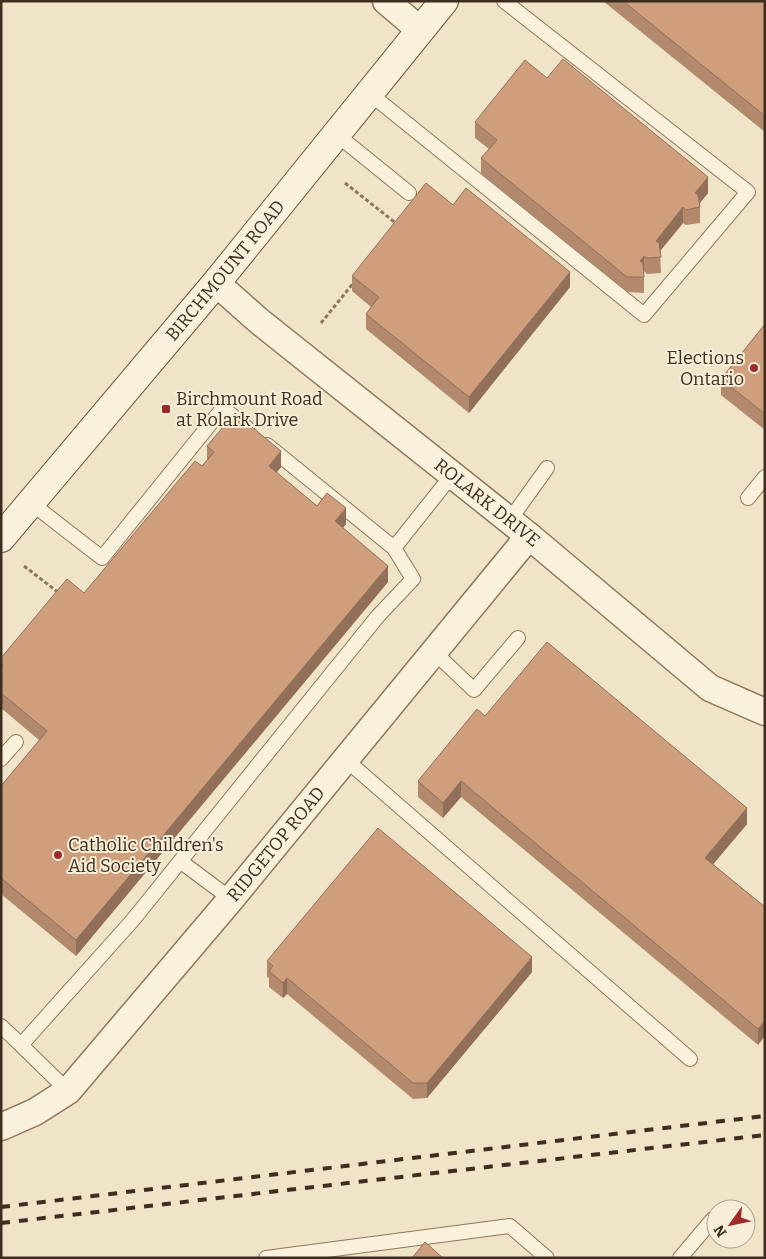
<svg xmlns="http://www.w3.org/2000/svg" width="766" height="1259" viewBox="0 0 766 1259" font-family="Bitter,serif">
<style>
.lines{fill:none;stroke-linecap:round;stroke-linejoin:round}
.service-casing{stroke:#8d765c;stroke-width:16}
.minor-casing{stroke:#8d765c;stroke-width:29}
.secondary-casing{stroke:#6f573f;stroke-width:30}
.path{stroke:#8d765c;stroke-width:3;stroke-dasharray:4 2.5;stroke-linecap:butt}
.service{stroke:#faf1dc;stroke-width:14}
.minor{stroke:#faf1dc;stroke-width:26}
.secondary{stroke:#faf1dc;stroke-width:28}
.rail{stroke:#3d2e20;stroke-width:4;stroke-dasharray:9 9;stroke-linecap:butt}
.wall{fill:#b2896c}
.shaded-wall{fill:#916f58}
.building{fill:#cf9f7d;stroke:#916f58}
.poi-dot{fill:#9e2a2b;stroke:#f7eed8;stroke-width:2}
.labels{text-anchor:middle;dominant-baseline:central;stroke-width:4;stroke-linejoin:round;paint-order:stroke}
.street-label{font-size:18px;fill:#3d2e20;stroke:#f7eed8}
.poi-label{font-size:18px;fill:#3d2e20;stroke:#f7eed8;text-anchor:start}
</style>
<rect width="100%" height="100%" fill="#f0e4c8"/>
<g class="lines">
<!-- service casing -->
<g class="service-casing">
<path id="service" d="M369,93L644,315L748,192L504,1
M336,134L409,193
M267,445L394,548L452,475
M748,498L765,477
M31,503L102,558L223,408L247,428
M509,521L547,468
M434,652L474,690L518,638
M1,759L16,742
M345,759L690,1059
M180,861L231,899
M1,1026L21,1045
M68,1091L21,1045L132,921L378,616L413,579L394,548
M266,1258L510,1226L547,1258
M680,1258L713,1219"/>
</g>
<!-- minor casing -->
<g class="minor-casing">
<g id="minor">
<path d="M386,1L420,30"/>
<path id="s1" d="M216,283L259,321L529,536L710,688L765,712"/>
<path id="s2" d="M1,1127L35,1112L68,1091L231,899L529,536"/>
</g>
</g>
<!-- secondary casing -->
<g class="secondary-casing">
<g id="secondary">
<path id="s3" d="M1,538L216,283L444,1"/>
</g>
</g>
<!-- path -->
<path class="path" d="M345,183L397,224
M321,323L355,281
M24,566L59,593"/>
<!-- service -->
<use href="#service" class="service"/>
<!-- minor -->
<use href="#minor" class="minor"/>
<!-- secondary -->
<use href="#secondary" class="secondary"/>
<!-- rail -->
<path class="rail" d="M1,1207L765,1116
M1,1223L765,1135"/>
</g>
<!-- wall -->
<path class="wall" d="M603,1H765V132Z
M547,78L708,193L700,203V223L686,225L683,223L660,251L661,273L647,274L644,271V293L627,292L481,174V158L489,149L475,138V122Z
M453,205L570,287L469,413L366,329V314L371,307L352,291V276Z
M765,324V430L721,395V379Z
M207,446L281,467L276,473L317,506L346,524L343,528L388,582L76,956L1,894V786L39,740L1,708V658L84,593L202,466L207,460Z
M485,716L747,824L713,864L765,907L758,1045L461,797L443,818L418,797V781Z
M267,961L532,972L427,1098L413,1099L287,994L283,998L269,987V978L267,977Z"/>
<!-- shaded-wall -->
<path class="shaded-wall" d="M708,177V193L695,209V193Z
M683,207V223L656,256V241Z
M644,256V271L640,261Z
M570,272V287L469,413V397Z
M281,451V467L269,482V466Z
M346,508V524L335,537V521Z
M388,566V582L76,956V940Z
M461,781V797L443,818V803Z
M747,808V824L705,874V858Z
M532,957V972L427,1098V1083Z
M287,978V994L283,998V983Z
M765,1020V1036L758,1045V1029Z"/>
<!-- building -->
<path class="building" d="M623,1H765V116Z
M563,59L708,177L695,193L698,195L700,207L686,210L683,207L656,241L659,243L661,257L647,258L644,256L640,261L643,264L644,277H627L481,158L497,140L475,122L525,60L547,78Z
M426,183L453,205L466,188L570,272L469,397L366,314L379,297L352,276Z
M765,324V414L721,379Z
M235,413L281,451L269,466L317,506L327,493L346,508L335,521L388,566L76,940L1,878V786L47,731L1,693V668L3,666L1,665V658L67,579L84,593L195,461L202,466L214,452L207,446Z
M547,642L747,808L705,858L765,907V1020L758,1029L461,781L443,803L418,781L477,709L485,716Z
M378,828L532,957L427,1083H413L287,978L283,983L269,971L273,966L267,961Z
M425,1242L443,1258H412Z"/>
<!-- markers -->
<g class="poi-dot">
<circle cx="754" cy="368" r="5"/>
<rect x="161" y="404" width="10" height="10" rx="2.5"/>
<circle cx="58" cy="855" r="5"/>
</g>
<g class="labels">
<!-- street labels -->
<g class="street-label">
<text stroke="none"><textPath href="#s3" startOffset="349">BIRCHMOUNT ROAD</textPath></text>
<text stroke="none"><textPath href="#s1" startOffset="349">ROLARK DRIVE</textPath></text>
<text stroke="none"><textPath href="#s2" startOffset="399">RIDGETOP ROAD</textPath></text>
</g>
<!-- poi labels -->
<g class="poi-label">
<text x="744" y="358" text-anchor="end">Elections<tspan x="744" dy="21">Ontario</tspan></text>
<text x="176" y="399">Birchmount Road<tspan x="176" dy="21">at Rolark Drive</tspan></text>
<text x="68" y="845">Catholic Children's<tspan x="68" dy="21">Aid Society</tspan></text>
</g>
</g>
<!-- border -->
<rect width="766" height="1259" fill="none" stroke="#3d2e20" stroke-width="5"/>
<!-- north arrow -->
<g transform="translate(731 1224) rotate(237)"><circle r="24" fill="#f7eed8" stroke="#ada18e"/>
<path d="M0-4L9 19L0 12L-9 19Z" fill="#9e2a2b"/>
<text y="-8" font-size="14" font-weight="bold" text-anchor="middle" fill="#3d2e20">N</text>
</g>
</svg>
